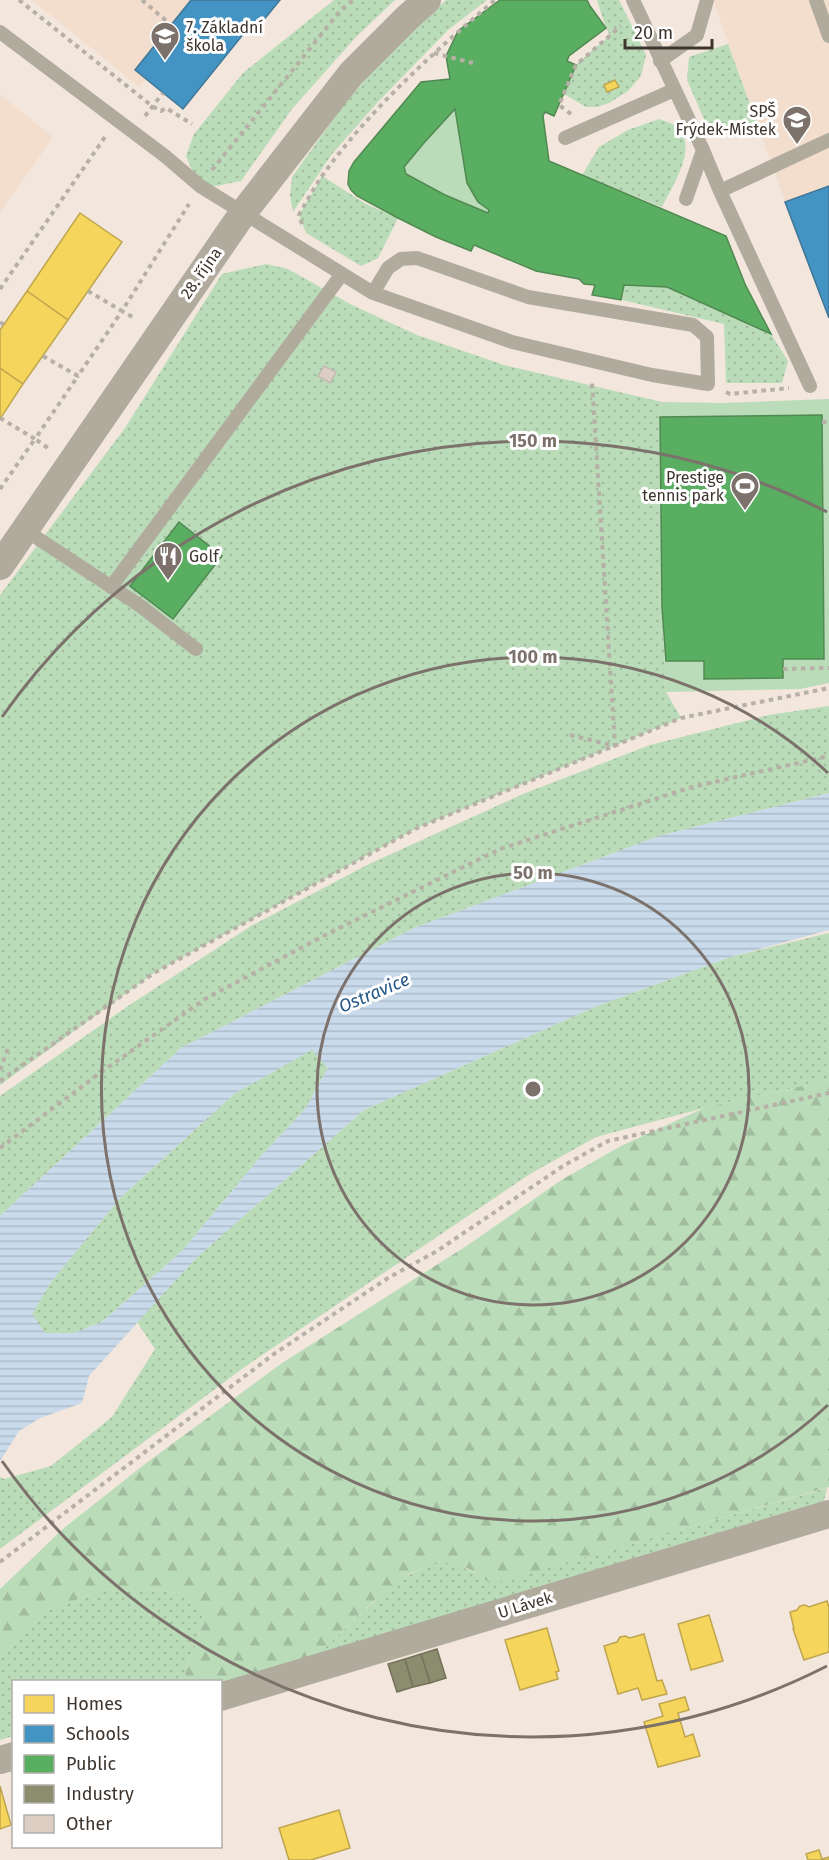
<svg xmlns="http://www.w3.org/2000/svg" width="829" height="1860" viewBox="0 0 829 1860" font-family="'Fira Sans',sans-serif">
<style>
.built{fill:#f3dece}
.grass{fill:url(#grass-dots)}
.forest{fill:url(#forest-firs)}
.garden{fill:#badcb8}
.water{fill:url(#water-rules);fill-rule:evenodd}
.homes{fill:#f6d55c;stroke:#bea54e;stroke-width:1.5}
.schools{fill:#4393c3;stroke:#417696;stroke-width:1.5}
.public{fill:#5aae61;stroke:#518952;stroke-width:1.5;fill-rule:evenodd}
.industry{fill:#8c8c6e;stroke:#74725b;stroke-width:1.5}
.building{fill:#dccec3;stroke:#c3bab3;stroke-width:1.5}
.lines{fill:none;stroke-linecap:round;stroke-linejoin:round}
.path{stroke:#b6b0a7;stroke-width:4;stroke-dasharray:4.5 4.5;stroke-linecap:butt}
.lane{stroke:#b1ab9e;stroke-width:14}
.street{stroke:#b1ab9e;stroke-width:28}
.ring{fill:none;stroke:#7c726b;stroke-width:3}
.labels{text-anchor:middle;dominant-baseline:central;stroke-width:6;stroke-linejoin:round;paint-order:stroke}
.poi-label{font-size:16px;fill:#3d342e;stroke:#fff;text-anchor:start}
.street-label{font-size:16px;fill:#3d342e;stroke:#fff}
.water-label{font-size:18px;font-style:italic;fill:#245886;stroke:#fff}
.centre{fill:#7c726b;stroke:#fff;stroke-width:3}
.ring-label{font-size:18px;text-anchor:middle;font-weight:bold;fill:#7c726b;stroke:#fff;stroke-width:6;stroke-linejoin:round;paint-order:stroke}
</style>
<defs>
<pattern id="grass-dots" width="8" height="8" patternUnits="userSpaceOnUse" patternTransform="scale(1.5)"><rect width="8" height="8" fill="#badcb8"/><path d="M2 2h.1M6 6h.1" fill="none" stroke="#a1bd9e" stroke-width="1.8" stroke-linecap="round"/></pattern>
<pattern id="forest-firs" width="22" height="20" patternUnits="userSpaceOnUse" patternTransform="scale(1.5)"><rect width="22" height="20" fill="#badcb8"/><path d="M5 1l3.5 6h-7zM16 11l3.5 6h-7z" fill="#a1bd9e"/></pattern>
<pattern id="water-rules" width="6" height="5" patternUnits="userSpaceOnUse" patternTransform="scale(1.5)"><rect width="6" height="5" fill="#c9daeb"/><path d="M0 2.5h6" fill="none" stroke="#aebcca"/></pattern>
</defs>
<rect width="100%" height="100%" fill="#f2e6dd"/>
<!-- built -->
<path class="built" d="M32,0H280L254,32L249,28L183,109L146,79L139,87Z
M713,0H829V318L785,202Z
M0,94L53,137L0,213Z"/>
<!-- grass -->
<path class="grass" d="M334,0H395L356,37L292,109L241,181L211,187L193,173L186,156L194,134L243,73Z
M446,0H487L448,30L377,103L332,154L293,212L290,195L292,177L345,103L392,48Z
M597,0H619L646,55L641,76L628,91L609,103L597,107H586L564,94L576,65L610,35L606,28Z
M728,44L758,126L738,136L720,132L704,119L687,80L689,57Z
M659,119C664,121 672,123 676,126C700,146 672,186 662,207L582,175L599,147L628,130Z
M322,176L366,204L398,218L378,258L361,266L306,233L299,215Z
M266,264L288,269L352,305L417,335L504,365L662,402L660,417L662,607L666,692L681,718L415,829L154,973L0,1085V595L125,428L222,274Z
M624,285L667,287L771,334L788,361L782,383H726L724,324L622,300Z
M829,706V793L659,836L414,928L181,1048L0,1216V1096L128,1006L251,926L369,864L523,794L650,745L769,715Z
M829,933V1080L704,1108L596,1137L530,1174L246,1366L0,1549V1477L4,1479L51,1466L112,1417L155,1349L137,1322L195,1259L364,1110L597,1006L730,957Z
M313,1049L328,1068L305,1109L262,1155L182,1251L102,1322L74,1333H45L31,1315L51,1282L121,1197L234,1094Z
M827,1488L824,1501L314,1656C352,1628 380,1586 425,1567C430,1565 437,1561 442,1561C461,1564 477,1574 493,1583Z
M139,1587L181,1594L203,1612L199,1638L185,1669L186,1681L14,1682L13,1736L0,1740V1660L5,1653L43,1612L103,1590Z"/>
<!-- forest -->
<path class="forest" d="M829,1080V1487L492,1584L469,1569L440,1561L411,1573L375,1600L324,1649L298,1668L221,1693L220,1682L186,1681L185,1669L199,1638L203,1612L181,1594L139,1587L103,1590L43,1612L0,1660V1589L64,1528L145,1464L282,1363L468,1245L563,1179L621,1146L704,1108Z"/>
<!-- garden -->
<path class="garden" d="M455,109L467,183L478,201L489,210L488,213L445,195L406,174L404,167L423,144Z
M829,399V683L800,689L666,692L662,607L660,417L662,402L722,403Z"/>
<!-- water -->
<path class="water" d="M829,793V930L730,957L597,1006L364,1110L195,1259L89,1376L82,1403L40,1418L19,1431L0,1461V1216L181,1048L414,928L659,836ZM312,1050L328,1068L305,1109L262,1155L182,1251L102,1322L74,1333H45L32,1314L51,1282L121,1197L234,1094Z"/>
<!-- homes -->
<path class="homes" d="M615,80L619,87L607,92L604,85Z
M80,213L122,242L68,320L27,291Z
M27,291L68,320L23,384L0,368V330Z
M0,368L23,384L0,419Z
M827,1601L829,1608V1652L804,1660L793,1629H794L790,1612L797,1610L800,1606L805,1605L809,1607Z
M709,1615L723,1661L691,1670L678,1624Z
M547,1628L559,1671L556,1672L558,1679L520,1690L505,1640Z
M644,1634L657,1681L662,1680L667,1694L642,1700L638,1688L618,1694L604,1646L617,1642L620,1637L625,1636L630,1638Z
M685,1697L689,1710L678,1713L685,1737L693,1734L700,1756L658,1767L644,1722L663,1716L659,1704Z
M0,1786L11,1825L0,1829Z
M339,1810L350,1848L311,1860H289L279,1828Z
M819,1850L822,1859L829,1857V1860H808L806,1854Z"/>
<!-- schools -->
<path class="schools" d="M191,0H280L254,32L249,27L183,109L135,70Z
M829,186V318L785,202Z"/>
<!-- public -->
<path class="public" d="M500,0H587L590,6L606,28L569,56L567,61L576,65L554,116L545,112L543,116L549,161L726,236L745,284L771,334L667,287L624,285L621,300L592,295L595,285L584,284L579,279L536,271L474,245L471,251L436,237L398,218L357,196L351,190L348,184L349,171L354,162L421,82L450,79L446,56L458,31ZM455,109L467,183L478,202L489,210L488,213L445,195L406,174L404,167L423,144Z
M822,415L824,659H783V678L704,679V661H666L662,607L660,417Z
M179,522L222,556L173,619L130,586Z"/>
<!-- industry -->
<path class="industry" d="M437,1649L446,1678L430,1683L421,1654Z
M421,1654L430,1683L413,1687L405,1659Z
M405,1659L413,1687L397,1692L388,1664Z"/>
<!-- building -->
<path class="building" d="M324,366L336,372L330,383L318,376Z"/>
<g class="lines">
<!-- path -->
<path class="path" d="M19,0L152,106L161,111L166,108L192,124
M142,0L171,25
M434,53L473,63
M571,114L559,105L576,65L621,26
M145,116L163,93
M212,170L341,10L353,0
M302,224L299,215C306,202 314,188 322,176C370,109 433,53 495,0
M0,289L105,137
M88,291L122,311L189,204
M0,322L4,325
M43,356L78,376L122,311L136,319
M726,392L730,394L789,388
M0,418L35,439L78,376
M822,422H829
M0,489L35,439L48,448
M783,669L829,668
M570,735L615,746L592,382
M0,1070L8,1048
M0,1081L154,973L415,829L681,718L829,688
M0,1148L100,1073L205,999L329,933L500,849L692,787L829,756
M0,1562L274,1354L388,1278L437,1251L563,1166L608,1141L829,1093"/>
<!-- lane -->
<path class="lane" d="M633,0L703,150L720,191L810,386
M816,0L829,36
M0,32L165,156L200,186L373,293L512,342L652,375L708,384L707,337L693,325L528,297L417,258L401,259L388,268L373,293
M660,61L697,35L707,0
M565,138L674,90
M720,191L829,140
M686,199L703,150
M25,530L139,605L196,649
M111,587L342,274"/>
<!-- street -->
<path class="street" d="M0,566L243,213L351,74L407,18L427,0
M220,1697L829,1514
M0,1760L14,1756"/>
</g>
<!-- distance rings -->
<g class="ring">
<circle cx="533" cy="1089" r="216"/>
<path d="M828 1405A432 432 0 1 1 828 773"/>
<path d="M827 1666A648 648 0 0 1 2 1461M2 717A648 648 0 0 1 827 512"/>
</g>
<!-- icons -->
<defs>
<g id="school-pin" transform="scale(1.5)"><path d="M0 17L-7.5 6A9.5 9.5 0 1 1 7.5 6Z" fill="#7c726b" stroke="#fff"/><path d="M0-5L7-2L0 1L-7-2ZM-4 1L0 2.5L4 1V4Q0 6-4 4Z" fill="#fff"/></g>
<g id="university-pin" transform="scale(1.5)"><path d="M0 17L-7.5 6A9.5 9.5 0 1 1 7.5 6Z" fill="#7c726b" stroke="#fff"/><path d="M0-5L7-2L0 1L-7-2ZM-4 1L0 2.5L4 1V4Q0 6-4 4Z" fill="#fff"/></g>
<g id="stadium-pin" transform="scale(1.5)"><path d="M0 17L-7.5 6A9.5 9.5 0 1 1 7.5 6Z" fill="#7c726b" stroke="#fff"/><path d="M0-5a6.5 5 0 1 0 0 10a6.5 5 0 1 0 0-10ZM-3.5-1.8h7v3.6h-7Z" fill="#fff"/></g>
<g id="restaurant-pin" transform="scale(1.5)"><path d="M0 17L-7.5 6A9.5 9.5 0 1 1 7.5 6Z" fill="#7c726b" stroke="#fff"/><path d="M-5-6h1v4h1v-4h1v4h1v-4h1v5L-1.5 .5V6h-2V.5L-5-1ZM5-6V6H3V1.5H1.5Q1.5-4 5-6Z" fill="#fff"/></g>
</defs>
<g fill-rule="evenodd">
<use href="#school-pin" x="165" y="36"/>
<use href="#university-pin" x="797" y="120"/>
<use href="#stadium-pin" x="745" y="486"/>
<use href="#restaurant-pin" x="168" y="556"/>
</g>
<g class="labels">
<!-- poi labels -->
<g class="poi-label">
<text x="186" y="27">7. Základní<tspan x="186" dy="18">škola</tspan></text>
<text x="776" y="111" text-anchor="end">SPŠ<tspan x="776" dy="18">Frýdek-Místek</tspan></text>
<text x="724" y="477" text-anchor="end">Prestige<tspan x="724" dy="18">tennis park</tspan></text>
<text x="189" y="556">Golf</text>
</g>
<!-- street labels -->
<g class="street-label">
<text transform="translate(201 273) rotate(-55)">28. října</text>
<text transform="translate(525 1605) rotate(-17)">U Lávek</text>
</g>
<!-- water labels -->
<g class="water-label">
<text transform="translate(374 993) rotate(-23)">Ostravice</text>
</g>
</g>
<circle cx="533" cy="1089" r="9" class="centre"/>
<g class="ring-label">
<text x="533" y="447">150 m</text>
<text x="533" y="663">100 m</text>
<text x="533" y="879">50 m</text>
</g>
<!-- legend -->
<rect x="12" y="1680" width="210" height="168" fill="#ffffff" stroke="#b1aeab" stroke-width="1.5"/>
<rect x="24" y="1695" width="30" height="18" fill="#f6d55c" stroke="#b1aeab" stroke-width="1.5"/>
<text x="66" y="1710" font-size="18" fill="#3d342e">Homes</text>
<rect x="24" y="1725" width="30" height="18" fill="#4393c3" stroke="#b1aeab" stroke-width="1.5"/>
<text x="66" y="1740" font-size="18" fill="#3d342e">Schools</text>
<rect x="24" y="1755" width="30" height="18" fill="#5aae61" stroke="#b1aeab" stroke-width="1.5"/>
<text x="66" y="1770" font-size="18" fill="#3d342e">Public</text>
<rect x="24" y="1785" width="30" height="18" fill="#8c8c6e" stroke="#b1aeab" stroke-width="1.5"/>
<text x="66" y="1800" font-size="18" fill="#3d342e">Industry</text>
<rect x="24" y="1815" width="30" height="18" fill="#dccec3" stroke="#b1aeab" stroke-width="1.5"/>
<text x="66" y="1830" font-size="18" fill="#3d342e">Other</text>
<!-- scale -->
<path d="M625 39v9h87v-9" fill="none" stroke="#3d342e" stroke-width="3"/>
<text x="634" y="39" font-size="18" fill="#3d342e" stroke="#ffffff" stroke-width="4.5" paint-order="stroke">20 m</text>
</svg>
